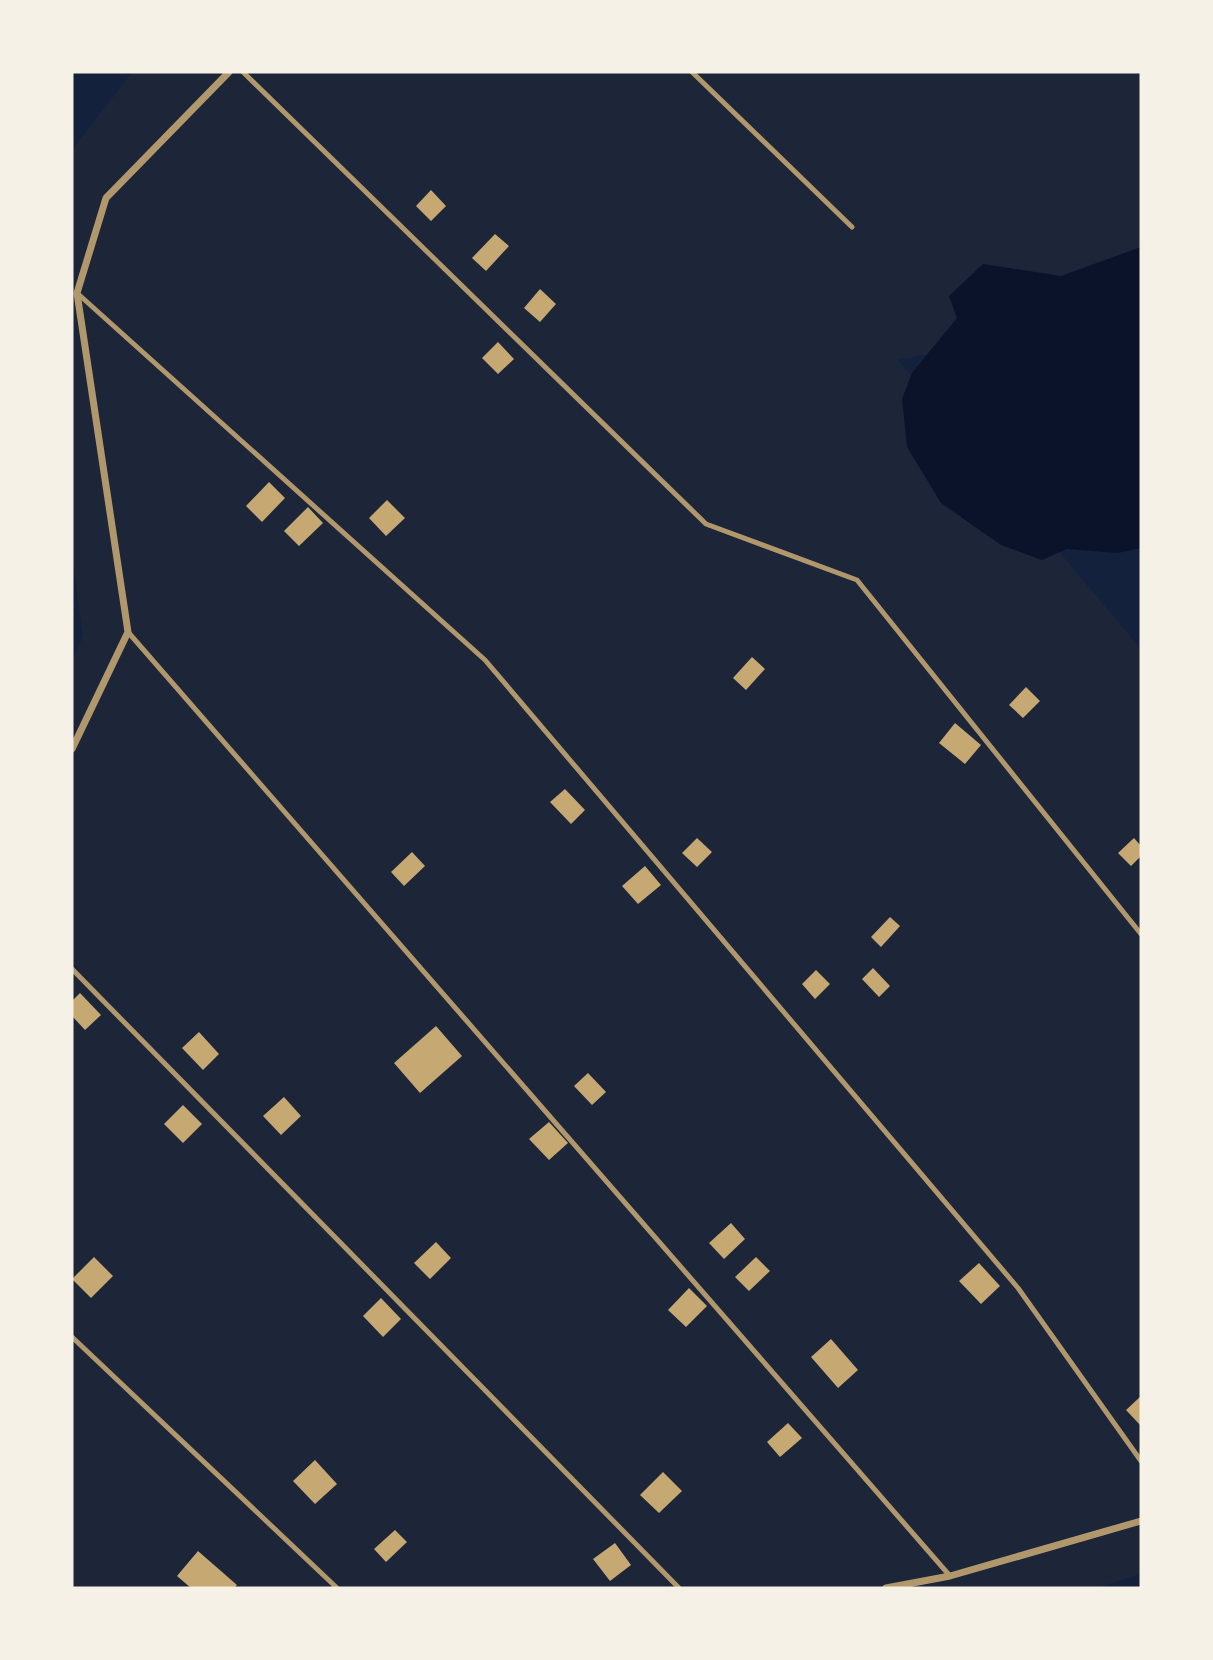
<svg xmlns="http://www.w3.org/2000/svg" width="1213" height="1660" viewBox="0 0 1213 1660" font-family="'DejaVu Sans',sans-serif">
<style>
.green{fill:#1d2539}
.water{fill:#0b132b}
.building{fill:#c6a872}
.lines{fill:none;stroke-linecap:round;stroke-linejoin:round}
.service{stroke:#b1986c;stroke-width:5}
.minor{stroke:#b1986c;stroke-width:7}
</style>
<rect width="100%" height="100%" fill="#14213d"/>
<!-- green -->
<path class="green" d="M132,72H1141V311L898,360L1141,649V1574L1096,1588H72V659L83,636L72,557V150Z"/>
<!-- water -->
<path class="water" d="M1141,247V548L1118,553L1067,549L1042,560L1001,545L941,503L907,447L902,399L912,373L957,318L949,296L983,264L1061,276Z"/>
<!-- building -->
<path class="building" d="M431,190L446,206L431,221L416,206Z
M495,234L509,246L486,271L472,258Z
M540,289L556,304L540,322L524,308Z
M498,342L514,359L498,374L482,358Z
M269,482L285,498L262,522L246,506Z
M387,500L405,518L386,536L369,518Z
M308,507L323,523L299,546L284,531Z
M752,657L765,669L746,690L733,678Z
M1026,687L1040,701L1023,718L1009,705Z
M955,723L981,745L965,764L939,743Z
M565,789L585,810L571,824L550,802Z
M697,838L712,852L697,867L682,853Z
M1134,838L1141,846V856L1131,866L1118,853Z
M412,852L425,866L404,886L391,872Z
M645,866L661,885L638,904L622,886Z
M890,917L900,926L881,947L871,937Z
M873,968L890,986L879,997L862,979Z
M816,970L830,984L815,999L802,984Z
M80,993L101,1015L85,1030L72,1016V1001Z
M436,1026L462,1056L420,1093L394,1063Z
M199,1032L219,1054L203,1070L182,1048Z
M588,1073L606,1092L592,1105L574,1086Z
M284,1097L301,1116L281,1135L263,1116Z
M183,1105L202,1124L183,1143L164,1124Z
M549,1122L568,1143L549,1160L529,1139Z
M731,1223L745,1239L724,1259L709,1243Z
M436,1242L451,1258L430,1279L414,1263Z
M94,1257L113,1276L91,1298L72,1279Z
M756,1257L770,1271L749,1291L735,1277Z
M979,1263L1000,1286L981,1304L959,1281Z
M689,1288L707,1306L686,1327L668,1310Z
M381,1298L401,1319L383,1337L363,1316Z
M831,1339L858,1370L838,1388L811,1357Z
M1141,1396V1426L1126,1410Z
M788,1423L802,1438L780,1457L767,1442Z
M315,1460L337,1484L315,1504L293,1481Z
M663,1472L682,1491L659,1513L640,1495Z
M395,1530L407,1542L386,1562L374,1549Z
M615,1543L631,1565L610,1581L593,1559Z
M198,1551L237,1585L234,1588H191L177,1576Z"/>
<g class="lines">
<!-- service -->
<path class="service" d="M243,72L706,524L857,580L1141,934
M692,72L852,227
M77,293L485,660L1018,1288L1141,1461
M128,632L950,1576
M72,969L679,1588
M72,1337L337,1588"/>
<!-- minor -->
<path class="minor" d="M72,749L128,632L77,293L106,198L229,72
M886,1588L950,1576L1141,1521"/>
</g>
<!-- border -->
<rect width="1213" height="1660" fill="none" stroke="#f6f1e7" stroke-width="147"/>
</svg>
